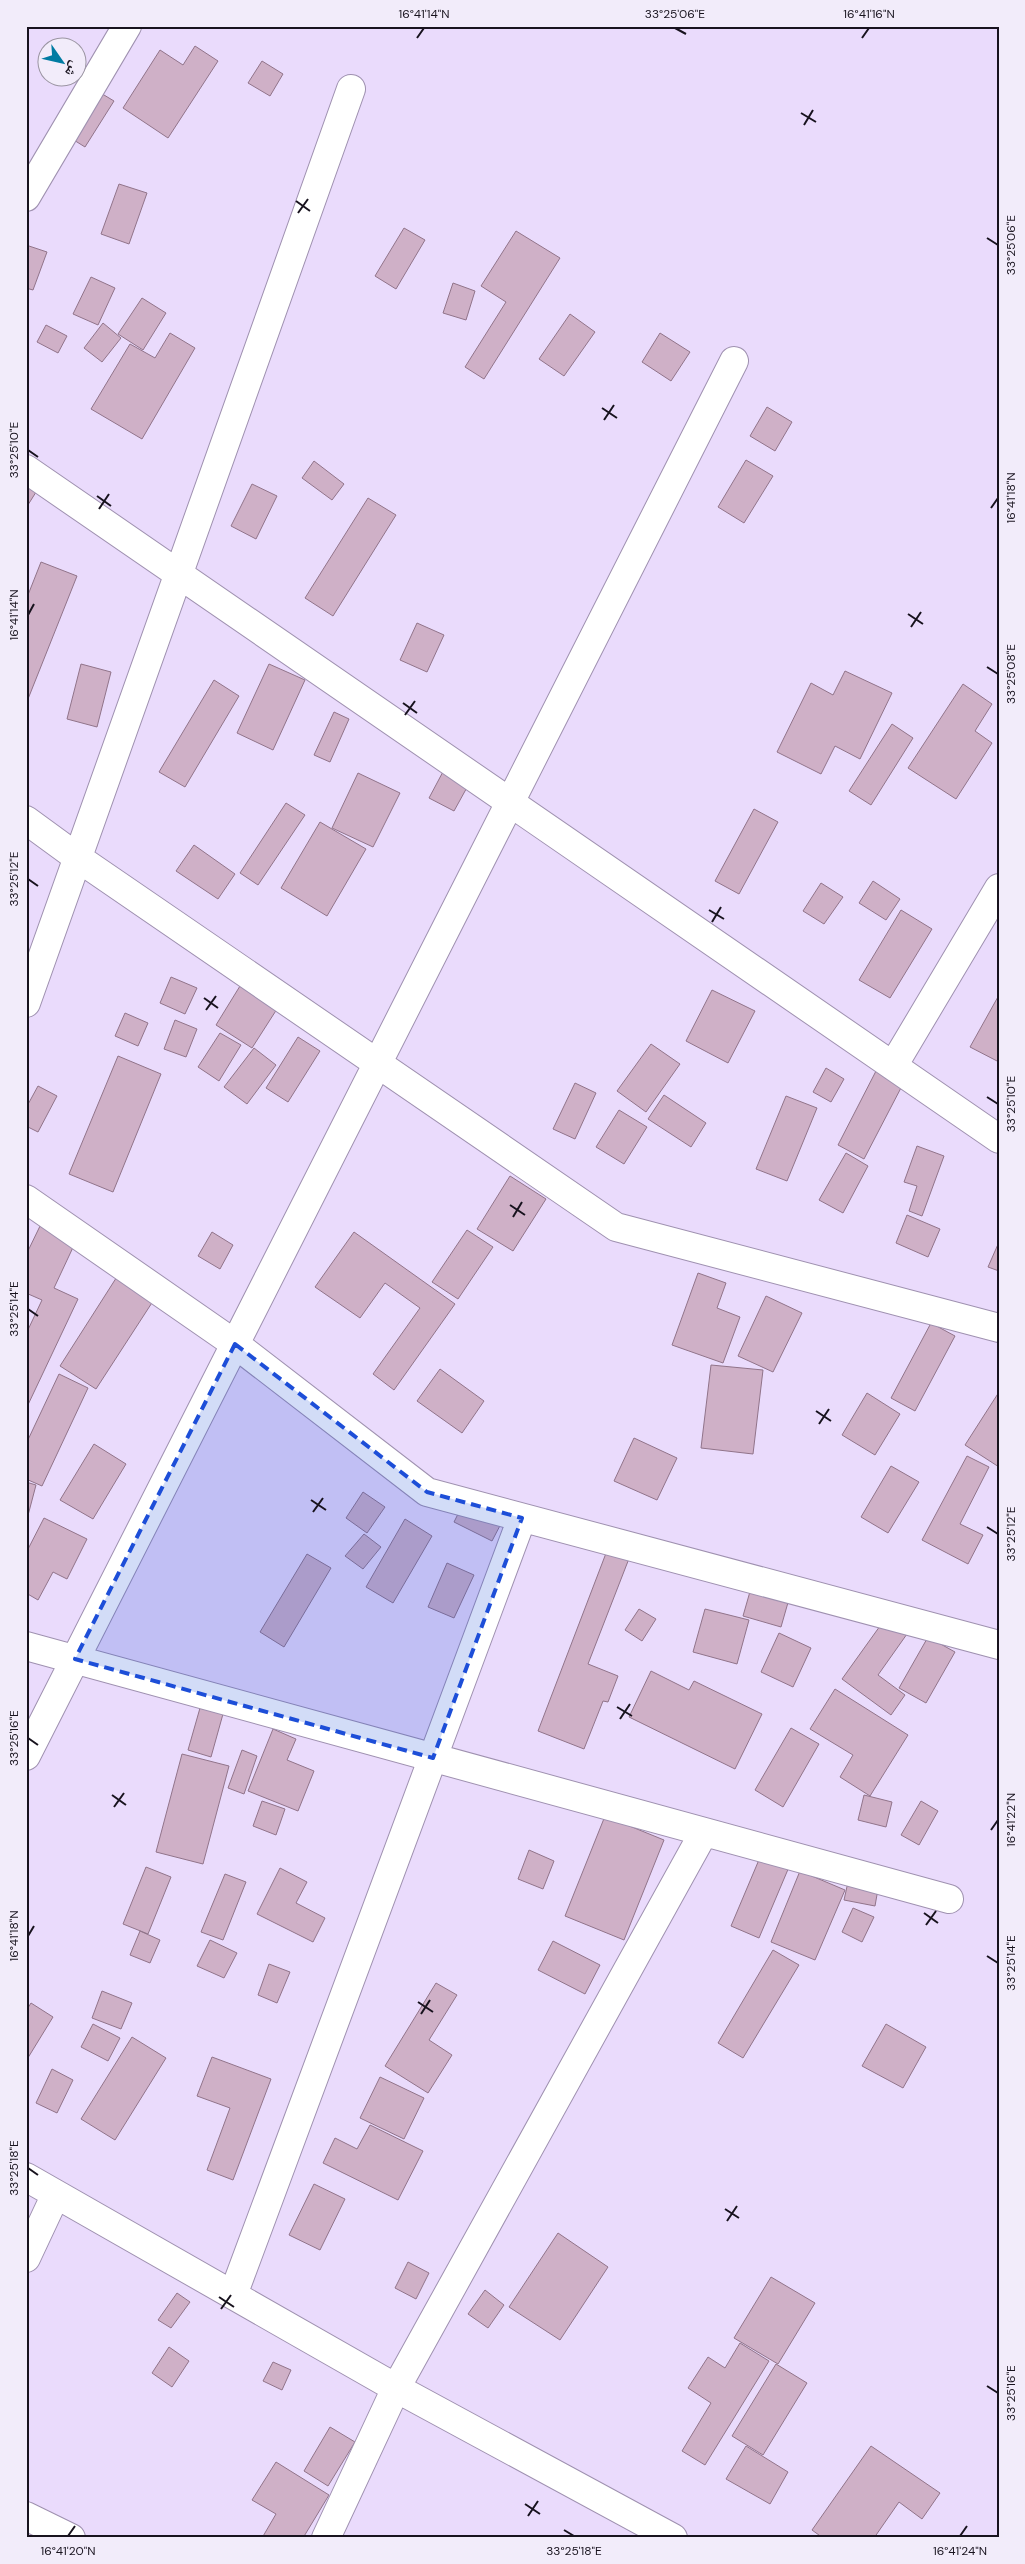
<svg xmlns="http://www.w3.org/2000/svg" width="1025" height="2564" viewBox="0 0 1025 2564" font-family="'DM Sans','Noto Naskh Arabic',sans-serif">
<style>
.building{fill:#cfb0c7;stroke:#91748a}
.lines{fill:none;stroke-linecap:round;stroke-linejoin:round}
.minor-casing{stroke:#9f91b0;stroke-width:30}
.minor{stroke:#fff;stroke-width:28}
.marked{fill:#1d4ed8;fill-opacity:0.2;stroke:#1d4ed8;stroke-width:4;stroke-dasharray:10 6;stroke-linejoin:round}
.ticks{fill:none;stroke:#18131e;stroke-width:2}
.neatline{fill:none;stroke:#18131e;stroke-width:2}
.ticks-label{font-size:12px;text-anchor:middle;fill:#18131e}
</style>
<rect width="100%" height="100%" fill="#eadbfc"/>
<!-- building -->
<path class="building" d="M195,46L218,61L168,138L123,108L160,50L183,65Z
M262,61L283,74L270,96L248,83Z
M89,86L114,101L85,147L61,132Z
M119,184L147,193L129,244L101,234Z
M404,228L425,240L396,289L375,276Z
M516,231L560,258L484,379L465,367L506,302L481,286Z
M26,245L47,252L33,290L26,288Z
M91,277L115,288L98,325L73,314Z
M453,283L475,291L466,320L443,313Z
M142,298L166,313L143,350L118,334Z
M570,314L595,332L564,376L539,359Z
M103,323L121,338L102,362L84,348Z
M46,325L67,336L58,353L37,342Z
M170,333L195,348L142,439L91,409L130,344L155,358Z
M660,333L690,352L671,381L642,362Z
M767,407L792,422L775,451L750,436Z
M746,460L773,476L744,523L718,507Z
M314,461L344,484L332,500L302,478Z
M26,482L38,489L26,508Z
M252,484L277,496L256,539L231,526Z
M368,498L396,515L333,616L305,598Z
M41,562L77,576L26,704V600Z
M417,623L444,635L427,672L400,660Z
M81,664L111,672L97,727L67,719Z
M269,664L305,680L273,750L237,733Z
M845,671L892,693L860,759L835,746L821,774L777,752L811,683L833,695Z
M214,680L239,696L185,787L159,772Z
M963,684L992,704L975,731L992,743L956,799L908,768Z
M334,712L349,719L330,762L314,755Z
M892,724L913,738L871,805L849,791Z
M445,768L470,782L454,811L429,798Z
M358,773L400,793L373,847L332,828Z
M286,803L305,815L258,885L240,873Z
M754,809L778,822L739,894L715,881Z
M320,822L366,849L327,916L281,888Z
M194,845L235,874L218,899L176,871Z
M873,881L900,899L886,920L859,903Z
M821,883L843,897L824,924L803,911Z
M901,910L932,929L890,998L859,980Z
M171,977L197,988L185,1014L160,1003Z
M240,986L277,1009L252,1048L216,1025Z
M712,990L755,1011L728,1063L686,1041Z
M999,995V1062L970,1047Z
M125,1013L148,1023L138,1046L115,1036Z
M175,1020L197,1029L186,1057L164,1049Z
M220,1033L241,1045L219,1081L198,1067Z
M298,1037L320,1051L288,1102L266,1088Z
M651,1044L680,1064L646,1112L617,1091Z
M254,1048L276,1065L247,1104L224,1087Z
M118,1056L161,1074L113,1192L69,1174Z
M826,1068L844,1079L831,1102L813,1092Z
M876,1071L903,1084L864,1159L838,1145Z
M575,1083L596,1093L575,1139L553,1129Z
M38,1086L57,1096L38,1132L26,1126V1108Z
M664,1095L706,1123L691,1147L648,1119Z
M786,1096L817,1108L787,1181L756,1169Z
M619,1110L647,1127L624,1164L596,1147Z
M917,1146L944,1156L922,1216L909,1211L917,1186L904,1182Z
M846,1153L868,1166L843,1213L819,1200Z
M510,1176L546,1199L513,1251L477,1229Z
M907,1215L940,1229L928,1257L896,1243Z
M41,1224L76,1241L54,1288L78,1299L26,1409V1334L42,1300L26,1293V1255Z
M467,1230L493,1247L458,1299L432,1282Z
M212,1232L233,1245L220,1269L198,1256Z
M354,1232L455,1304L394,1390L373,1374L420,1308L385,1283L360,1318L315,1287Z
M999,1242V1271L988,1267Z
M120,1272L157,1295L96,1389L60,1366Z
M698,1273L726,1283L717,1308L740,1317L723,1363L672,1345Z
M766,1296L802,1313L773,1372L738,1356Z
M931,1323L955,1336L915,1411L891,1398Z
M711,1365L763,1370L753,1454L701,1448Z
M440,1369L484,1401L462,1433L417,1401Z
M59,1374L88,1388L42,1486L26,1479V1444Z
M999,1392V1467L965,1445Z
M867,1393L900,1414L875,1455L842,1435Z
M634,1438L677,1458L657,1500L614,1481Z
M94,1444L126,1464L93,1519L60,1500Z
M967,1456L989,1467L960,1524L983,1535L968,1564L922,1540Z
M891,1466L919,1482L888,1533L861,1517Z
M26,1482L36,1485L26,1523Z
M363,1492L385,1507L367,1533L346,1518Z
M466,1498L505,1516L492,1541L454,1522Z
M44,1518L87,1539L67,1579L53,1572L38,1600L26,1593V1553Z
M405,1519L432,1536L393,1603L366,1587Z
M364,1534L381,1547L363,1569L345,1556Z
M608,1548L630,1556L588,1664L618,1676L608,1702L603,1701L584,1749L538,1731Z
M307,1554L331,1568L284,1647L260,1632Z
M447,1563L474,1575L454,1618L428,1607Z
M751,1588L789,1599L781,1627L743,1616Z
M639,1609L656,1619L642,1641L625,1630Z
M705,1609L749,1620L737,1664L693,1652Z
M885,1619L907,1634L878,1675L905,1695L891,1715L842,1679Z
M779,1633L811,1648L793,1687L761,1672Z
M928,1637L955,1652L926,1703L899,1688Z
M651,1671L689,1690L694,1681L762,1714L735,1769L629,1717Z
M835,1689L908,1735L870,1796L840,1777L853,1755L810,1729Z
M200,1708L223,1714L211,1757L188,1750Z
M791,1728L819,1744L783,1807L755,1790Z
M273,1729L296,1739L287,1760L314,1771L298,1811L248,1791Z
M242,1750L257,1756L244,1794L228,1788Z
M182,1754L229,1766L203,1864L156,1852Z
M864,1795L892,1802L886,1827L858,1820Z
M262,1801L285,1809L276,1835L253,1826Z
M921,1801L938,1811L919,1845L901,1835Z
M605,1816L664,1840L624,1940L565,1916Z
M529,1850L554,1861L543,1889L518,1879Z
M761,1855L789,1867L759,1938L731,1926Z
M146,1867L171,1877L148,1934L123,1924Z
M280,1868L307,1882L296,1903L325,1918L313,1942L257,1914Z
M800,1871L845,1890L815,1960L771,1942Z
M225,1874L246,1882L223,1940L201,1932Z
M848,1882L878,1889L875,1906L844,1900Z
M853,1908L874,1917L862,1942L842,1932Z
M140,1931L160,1940L150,1963L130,1955Z
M210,1940L237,1953L224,1978L197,1966Z
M553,1941L600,1965L585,1994L538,1970Z
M773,1950L799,1965L743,2058L718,2043Z
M269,1964L290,1972L277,2003L258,1995Z
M436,1983L457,1995L429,2040L452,2055L428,2093L385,2066Z
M102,1991L132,2003L121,2029L92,2018Z
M31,2003L53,2017L26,2061V2011Z
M93,2024L120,2038L108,2061L81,2047Z
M886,2024L926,2047L903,2088L862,2066Z
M132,2037L166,2058L115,2140L81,2119Z
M212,2057L271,2079L233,2180L207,2170L230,2108L197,2096Z
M52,2069L73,2080L57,2113L36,2103Z
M380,2077L424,2098L404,2139L360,2118Z
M370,2125L423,2151L398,2200L323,2163L335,2138L357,2149Z
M314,2184L345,2199L320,2250L289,2235Z
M558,2233L608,2267L560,2340L509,2307Z
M408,2262L429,2273L416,2299L395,2288Z
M771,2277L815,2303L778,2364L734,2338Z
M485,2290L504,2305L488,2328L468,2314Z
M177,2293L190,2302L171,2328L158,2320Z
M740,2343L769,2361L705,2465L682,2451L711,2403L688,2388L708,2357L725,2368Z
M169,2347L189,2361L172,2387L152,2373Z
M273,2362L291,2370L282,2390L263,2381Z
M776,2364L807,2383L763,2455L732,2436Z
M330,2427L355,2442L328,2486L304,2471Z
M746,2446L788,2472L770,2504L726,2479Z
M871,2446L940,2493L922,2519L899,2502L874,2538H823L812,2530Z
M276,2462L329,2495L303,2538H262L276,2514L252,2500Z"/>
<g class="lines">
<!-- minor casing -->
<g class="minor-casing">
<path id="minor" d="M26,197L127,26
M26,469L999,1139
M26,820L78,858L616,1227L999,1328
M26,1003L351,89
M893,1066L999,888
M26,1199L235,1344L427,1492L999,1645
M26,1646L949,1899
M26,1756L734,361
M26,2177L396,2388L673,2538
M26,2258L56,2194
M233,2295L522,1518
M26,2516L71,2538
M326,2538L396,2388L704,1832"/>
</g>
<!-- minor -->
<use href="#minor" class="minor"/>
</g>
<!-- marked area -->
<path class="marked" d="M235,1344L427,1492L522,1518L433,1758L75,1659Z"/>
<!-- ticks -->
<path class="ticks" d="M675,28L686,34M417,38L424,28M862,38L869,28M801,113L816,122M804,125L813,110M296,201L310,211M298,213L308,199M987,238L998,245M602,408L617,418M604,420L614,405M28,450L38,457M97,496L111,506M991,508L998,498M99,509L109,494M908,614L923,624M28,615L34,604M911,627L921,612M987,667L998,674M403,703L417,713M405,715L415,701M28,879L38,886M709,910L724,919M712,922L721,907M204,998L218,1008M206,1010L216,996M987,1097L998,1104M510,1205L525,1215M513,1217L522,1202M28,1309L38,1316M816,1411L831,1421M819,1424L829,1409M311,1500L326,1510M313,1512L323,1498M987,1527L998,1534M617,1707L632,1716M620,1719L630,1704M28,1738L38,1745M112,1795L126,1805M114,1807L124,1793M991,1830L998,1820M924,1913L938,1923M926,1925L936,1911M28,1936L34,1926M987,1956L998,1963M418,2002L433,2012M421,2014L430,2000M28,2168L38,2175M725,2209L739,2218M727,2221L737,2206M219,2297L234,2307M221,2309L231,2295M987,2386L998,2393M525,2504L540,2514M528,2516L538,2501M564,2530L574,2536M68,2536L75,2526M960,2536L967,2526"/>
<!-- border -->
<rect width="1025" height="2564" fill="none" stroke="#f2ecfa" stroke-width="55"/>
<!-- north arrow -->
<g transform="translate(62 62) rotate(124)"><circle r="24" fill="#f2ecfa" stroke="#9b95a2"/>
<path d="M0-4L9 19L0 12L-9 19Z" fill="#007ba2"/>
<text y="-8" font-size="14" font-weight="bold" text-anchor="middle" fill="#18131e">ش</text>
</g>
<rect x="28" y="28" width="970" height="2508" class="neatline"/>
<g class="ticks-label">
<text x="424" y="18">16°41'14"N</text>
<text x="675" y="18">33°25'06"E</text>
<text x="869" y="18">16°41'16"N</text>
<text transform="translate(1011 245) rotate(-90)" y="4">33°25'06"E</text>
<text transform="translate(14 450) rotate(-90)" y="4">33°25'10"E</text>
<text transform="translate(1011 498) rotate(-90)" y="4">16°41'18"N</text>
<text transform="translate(14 615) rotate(-90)" y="4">16°41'14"N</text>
<text transform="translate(1011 674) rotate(-90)" y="4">33°25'08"E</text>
<text transform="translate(14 879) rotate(-90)" y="4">33°25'12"E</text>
<text transform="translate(1011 1104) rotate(-90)" y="4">33°25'10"E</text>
<text transform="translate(14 1309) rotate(-90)" y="4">33°25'14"E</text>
<text transform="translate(1011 1534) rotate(-90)" y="4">33°25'12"E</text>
<text transform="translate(14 1738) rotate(-90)" y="4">33°25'16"E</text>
<text transform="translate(1011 1820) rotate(-90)" y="4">16°41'22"N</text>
<text transform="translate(14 1936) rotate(-90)" y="4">16°41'18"N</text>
<text transform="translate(1011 1963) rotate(-90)" y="4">33°25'14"E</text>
<text transform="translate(14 2168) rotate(-90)" y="4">33°25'18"E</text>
<text transform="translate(1011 2393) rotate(-90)" y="4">33°25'16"E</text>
<text x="68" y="2555">16°41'20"N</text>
<text x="574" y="2555">33°25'18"E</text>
<text x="960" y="2555">16°41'24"N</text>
</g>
</svg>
